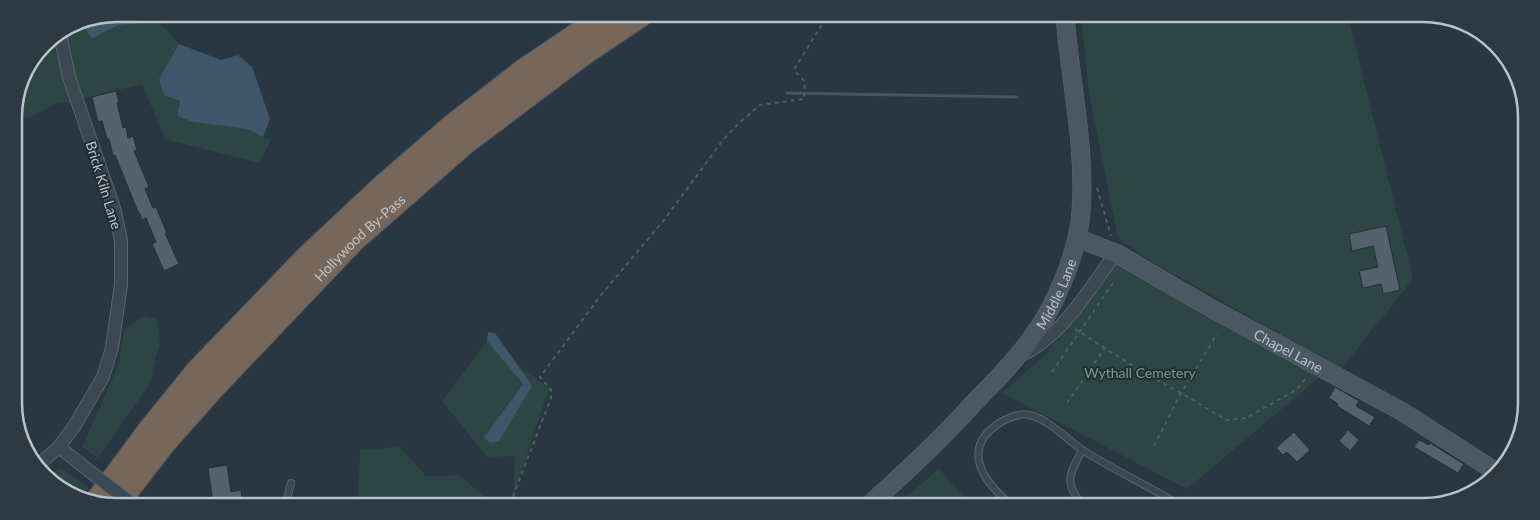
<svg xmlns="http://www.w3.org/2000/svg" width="1540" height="520" viewBox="0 0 1540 520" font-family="Lato,sans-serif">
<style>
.green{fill:#2d4644}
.water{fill:#3f576a}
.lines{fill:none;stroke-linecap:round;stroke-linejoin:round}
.stream{stroke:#3f576a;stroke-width:3}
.building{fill:#54626e;stroke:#232f39}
.lane-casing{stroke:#5a666f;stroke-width:8}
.street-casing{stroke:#5a666f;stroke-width:14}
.secondary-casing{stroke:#5a666f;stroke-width:19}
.highway-casing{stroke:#47535c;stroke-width:26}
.path{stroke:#4c6262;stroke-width:2;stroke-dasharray:4 4;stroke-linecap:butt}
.lane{stroke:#3c4851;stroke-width:6}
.street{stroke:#3c4851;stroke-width:12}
.secondary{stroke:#4b5864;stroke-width:18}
.highway{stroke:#77675a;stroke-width:24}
.street-bridge-casing{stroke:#5a666f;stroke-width:14;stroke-linecap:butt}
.street-bridge{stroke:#3c4851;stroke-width:12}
.labels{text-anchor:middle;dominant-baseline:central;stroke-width:4;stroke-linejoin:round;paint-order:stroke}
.street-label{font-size:14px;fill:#b9c3cb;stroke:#212d37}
.park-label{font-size:14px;fill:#79a07c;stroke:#212d37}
.rim{fill:none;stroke:#b9c3cb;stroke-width:2.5}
</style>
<rect width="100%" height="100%" fill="#283741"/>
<!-- green -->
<path class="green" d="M154,16L179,44L159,79L180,101L177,116L194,122L247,129L271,140L259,163L165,139L142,84L65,103L58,102L29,118L14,115L22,78L44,44L78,22L92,39L104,32L119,25L140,23Z
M1081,16L1348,17L1413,279L1341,369L1146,258L1118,238L1089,92Z
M1119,260L1195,311L1312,373L1322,375L1187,489L1002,393L1045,355Z
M144,316L156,319L160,342L149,385L98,458L82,447L119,364L124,329Z
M487,341L498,354L504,346L518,365L549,389L514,493L515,456L487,457L442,401Z
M400,447L426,476L459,475L483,495L485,504L358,503L360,450Z
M61,468L89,488L81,497L47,476Z
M939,469L971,505H896Z"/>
<!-- water -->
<path class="water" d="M118,14H154V16L140,23L119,25L104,32L92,39L79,21Z
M179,44L221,60L238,55L252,67L270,119L263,137L247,129L193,122L177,116L180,101L164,95L159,79Z
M488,332L495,333L532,386L499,441L490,443L484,438L523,384L487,341Z"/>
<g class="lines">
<!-- stream -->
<path class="stream" d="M787,93L1017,97"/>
</g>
<!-- building -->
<path class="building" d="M116,91L119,102L117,103L123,128L126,127L128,138L133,136L137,150L134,151L149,187L145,189L153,208L156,207L167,233H165L179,264L164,271L152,244L156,242L146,218L142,220L139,212H138L115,155L113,156L109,139H107L102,121L98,122L92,97Z
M1386,226L1400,290L1383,294L1381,284L1363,288L1359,271L1378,267L1373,246L1352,251L1349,234Z
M1335,387L1359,401L1356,406L1375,417L1369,426L1337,406L1338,404L1329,398Z
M1348,430L1359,440L1350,451L1339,441Z
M1294,432L1310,450L1297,462L1287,452L1283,455L1276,448Z
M1419,440L1429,445L1430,443L1464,464L1458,473L1414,447Z
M227,465L231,492L241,490L242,499L213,503L208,468Z"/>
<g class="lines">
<!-- lane casing -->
<g class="lane-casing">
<path id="lane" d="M286,503L291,483
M1011,505C983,481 959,448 1001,422C1010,417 1019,413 1030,415C1050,420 1067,440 1084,451C1111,468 1140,482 1168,498L1178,505
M1082,505C1063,480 1070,475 1082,450
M1404,506H1411"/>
</g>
<!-- street casing -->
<g class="street-casing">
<path id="street" d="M1020,356C1063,336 1088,290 1116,253
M59,447L88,470
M37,466L59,447L75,425L103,377L112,348L121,284V240L114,208L69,77L60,34"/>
</g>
<!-- secondary casing -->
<g class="secondary-casing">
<g id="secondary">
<path id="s1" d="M1077,238L1116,253L1207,306L1401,411L1495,471"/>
<path id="s2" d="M869,505C905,473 940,440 972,405C992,384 1013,364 1030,340C1055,308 1078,252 1081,212C1086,147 1070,81 1065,16"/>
</g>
</g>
<!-- highway casing -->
<g class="highway-casing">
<g id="highway">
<path d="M96,503L151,429L198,371L308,257L384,186L453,126L524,71L607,15"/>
<path id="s3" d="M117,503L165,441L214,386L353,240L465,142L582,54L640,15"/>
</g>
</g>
<!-- path -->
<path class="path" d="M1097,188L1111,236
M1075,329L1141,371L1181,393L1226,420L1246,418L1296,390L1308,376
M1052,372L1113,283
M1067,403L1105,348
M1154,446L1181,393L1217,334
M510,504L551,398V390L540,377L601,295L664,220L723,140L738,124L760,105L804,99L805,82L794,70L827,16"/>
<!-- lane -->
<use href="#lane" class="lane"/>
<!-- street -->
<use href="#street" class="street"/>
<!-- secondary -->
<use href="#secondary" class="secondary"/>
<!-- highway -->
<use href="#highway" class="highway"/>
<!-- street-bridge casing -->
<g class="street-bridge-casing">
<path id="street-bridge" d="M88,470L131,503"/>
</g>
<!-- street-bridge -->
<use href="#street-bridge" class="street-bridge"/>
</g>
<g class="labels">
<!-- street labels -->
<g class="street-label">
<text transform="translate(104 185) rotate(73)">Brick Kiln Lane</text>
<text stroke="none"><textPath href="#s3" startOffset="360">Hollywood By-Pass</textPath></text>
<text stroke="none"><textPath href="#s2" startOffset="284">Middle Lane</textPath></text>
<text stroke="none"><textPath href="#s1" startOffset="240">Chapel Lane</textPath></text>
</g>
<!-- park labels -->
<g class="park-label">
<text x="1140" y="372">Wythall Cemetery</text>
</g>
</g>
<!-- crop -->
<path d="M0 0H1540V520H0ZM117 22H1423A95 95 0 0 1 1518 117V403A95 95 0 0 1 1423 498H117A95 95 0 0 1 22 403V117A95 95 0 0 1 117 22Z" fill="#2d3943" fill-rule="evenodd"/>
<path class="rim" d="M117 22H1423A95 95 0 0 1 1518 117V403A95 95 0 0 1 1423 498H117A95 95 0 0 1 22 403V117A95 95 0 0 1 117 22Z"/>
</svg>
